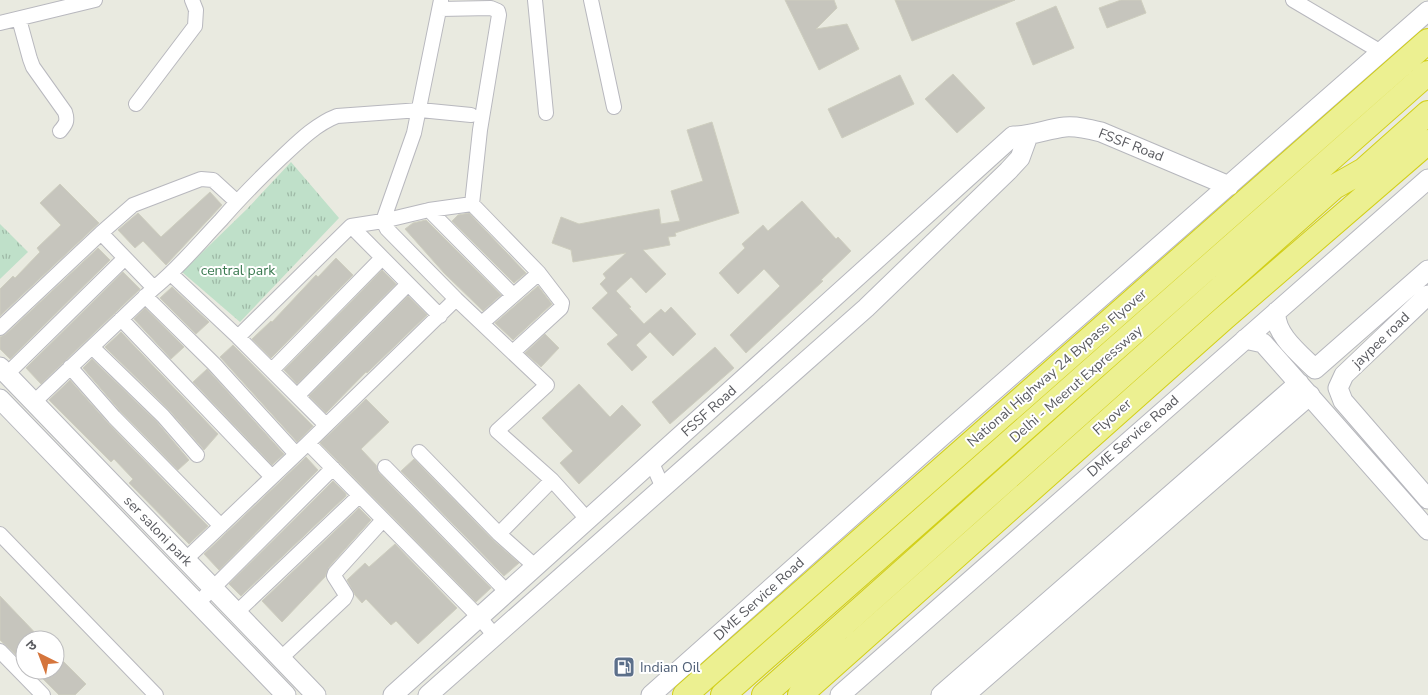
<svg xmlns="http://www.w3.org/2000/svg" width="1428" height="695" viewBox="0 0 1428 695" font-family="'Nunito Sans','Noto Sans Devanagari',sans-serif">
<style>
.park{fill:url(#park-tufts)}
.building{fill:#c6c5bd;stroke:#cecebf}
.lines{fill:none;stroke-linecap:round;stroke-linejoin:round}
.street-casing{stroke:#b8b8be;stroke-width:16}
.secondary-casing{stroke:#b6b7bd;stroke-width:21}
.highway-casing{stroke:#d2cf18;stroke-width:26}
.street{stroke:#fff;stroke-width:14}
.secondary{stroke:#fff;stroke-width:19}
.highway{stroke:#ecf091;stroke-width:24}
.labels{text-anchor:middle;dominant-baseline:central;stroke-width:4;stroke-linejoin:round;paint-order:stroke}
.street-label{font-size:14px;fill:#595a5f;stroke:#fff}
.park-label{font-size:14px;fill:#3c7b52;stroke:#fff}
.service-label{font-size:14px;fill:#4e5e75;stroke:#fff;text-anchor:start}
</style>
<defs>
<pattern id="park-tufts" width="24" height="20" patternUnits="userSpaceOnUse" patternTransform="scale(1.25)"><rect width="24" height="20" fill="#bfe0c9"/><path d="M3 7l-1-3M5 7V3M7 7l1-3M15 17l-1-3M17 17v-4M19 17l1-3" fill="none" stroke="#9eb9a6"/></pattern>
</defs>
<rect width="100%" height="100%" fill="#e9eae0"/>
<!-- park -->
<path class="park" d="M291,162L339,218L240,322L182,272L247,209Z
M0,224L28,252L0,279Z"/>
<!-- building -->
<path class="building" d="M785,0H834L837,8L816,29L847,24L859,49L819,70Z
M895,0H1015L912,41Z
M1121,0H1141L1146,13L1107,28L1099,8Z
M1056,6L1074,48L1033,65L1016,23Z
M953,74L985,108L957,133L925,99Z
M900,75L914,104L842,138L828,109Z
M712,122L739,213L675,233L676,236L668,237L670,245L643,250L666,274L646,293L631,277L616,291L631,307L629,308L644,324L661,309L665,313L671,307L696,334L673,356L650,332L636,345L647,357L632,371L607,344L618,335L592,308L608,293L600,284L606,278L603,274L626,253L573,262L571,250L552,243L561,217L579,224L659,209L661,224L680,221L671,191L703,181L687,130Z
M60,184L99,223L0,316V289L13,276L15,278L40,252L37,248L61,225L40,203Z
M210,192L222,205L166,265L143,241L135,248L118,230L138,213L161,237Z
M802,201L836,239L838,237L851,251L821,280L823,281L746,353L730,335L780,286L764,269L738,294L719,273L745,248L742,244L763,225L768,231Z
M469,213L525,272L526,273L514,283L452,221L458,215Z
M426,220L501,295L483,311L444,273L405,229L413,223Z
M98,248L110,260L10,359L0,349V337L6,334Z
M336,258L353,275L271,358L252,339L271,321L272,322L316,275L318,277Z
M382,270L396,284L297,384L284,370Z
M123,272L140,289L41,384L26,368Z
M538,286L552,304L513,340L495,323Z
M172,287L209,322L196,334L160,298Z
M408,296L427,315L367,373L366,372L326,413L309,396Z
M145,308L184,347L171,359L134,319Z
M121,332L218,434L204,450L169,410L105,347Z
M545,334L559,348L541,367L525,353Z
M233,345L313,426L297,442L220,357Z
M715,347L734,368L670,424L652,402Z
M92,359L157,422L189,460L178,470L120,411L83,368Z
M207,369L284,454L272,465L193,382Z
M70,380L108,423L208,526L189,544L129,483L133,479L114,459L111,462L49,400Z
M579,384L610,417L622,405L641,425L579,484L560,463L573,451L542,418Z
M366,399L389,422L361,449L376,465L379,473L491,588L476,602L320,443Z
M306,457L318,470L219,570L204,554Z
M414,459L493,540L519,563L504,576L401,471Z
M333,481L346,494V496L241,596L229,584Z
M359,508L371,520L329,567L325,577L282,622L262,601Z
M395,544L457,608L418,644L396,621L391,625L366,599L362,603L355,595L347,580L365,563L369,567Z
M0,596L42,640H25V655L20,659L0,640Z
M55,653L86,684L75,695H59L34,670H55Z"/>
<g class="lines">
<!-- street casing -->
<g class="street-casing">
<path id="street" d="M441,0L414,133L383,221L387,229L456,299L547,385L497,431L552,480L588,520
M535,0L546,113
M591,0L614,107
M1293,0L1381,52
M440,9L491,8L498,11L499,15L480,130L472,204L539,273L562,303L561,308L513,352
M19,19L30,59L33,67L65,112C68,121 66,124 60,131
M0,23L95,0
M136,104L195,26L196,10L192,0
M429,210L513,295
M351,226L440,316
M101,233L154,288
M171,274L238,337L326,425
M145,296L214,364L296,454
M121,319L272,477
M482,323L539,273
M0,328L101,233L133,205L201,179L213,180L237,202
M238,337L351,226L383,221L429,210L472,204
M92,347L163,416L197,455
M70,367L114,417L221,526
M272,370L382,258
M7,374L125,258
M297,396L408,284
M34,402L154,288C179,268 199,243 221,220C240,198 261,177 282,157C298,142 316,124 337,116L420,110L471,115
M308,443L456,299
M419,452L499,534L536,567
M652,463L663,488
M385,467L507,592
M0,534L156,695
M499,534L552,480
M185,560L308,443L479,617L495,636
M197,604L333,468
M236,613L359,496
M0,651L43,695
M280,659L344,599L346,595L334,576L335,573L383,520"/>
</g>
<!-- secondary casing -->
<g class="secondary-casing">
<path id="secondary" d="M1428,295L1344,375L1338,388L1343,401L1428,499
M1276,312C1274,334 1300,354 1315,369L1428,270
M1245,339L1263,343L1428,530
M0,367L316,695
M0,399L286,695
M393,695L1013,136C1032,136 1047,129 1065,127C1077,126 1089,129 1101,132L1229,186
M428,695L866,308L1008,171L1020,158L1028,136
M651,695L941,437L1428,11
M840,695L1428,179
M941,695L1299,383
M965,695L1310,395"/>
</g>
<!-- highway casing -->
<g class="highway-casing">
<path id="highway" d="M685,695L1428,41
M723,695L1428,73
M764,695L1334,187L1364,170L1428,113
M800,695L1224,318L1428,142"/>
</g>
<!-- street -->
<use href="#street" class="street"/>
<!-- secondary -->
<use href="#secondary" class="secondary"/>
<!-- highway -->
<use href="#highway" class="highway"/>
</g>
<!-- icons -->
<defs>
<g id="fuel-square" transform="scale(1.125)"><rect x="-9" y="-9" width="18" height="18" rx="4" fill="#5c6f8a" stroke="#fff"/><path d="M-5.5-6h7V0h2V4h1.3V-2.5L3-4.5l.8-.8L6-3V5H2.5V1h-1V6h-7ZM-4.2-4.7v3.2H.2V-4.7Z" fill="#fff"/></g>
</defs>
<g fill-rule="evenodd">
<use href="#fuel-square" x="624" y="667"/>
</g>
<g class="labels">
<!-- street labels -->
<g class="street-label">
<text transform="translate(1131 145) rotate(21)">FSSF Road</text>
<text transform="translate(1381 340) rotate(-44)">jaypee road</text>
<text transform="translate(1057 368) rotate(-41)">National Highway 24 Bypass Flyover</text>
<text transform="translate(1076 384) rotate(-41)">Delhi - Meerut Expressway</text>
<text transform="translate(709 411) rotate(-42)">FSSF Road</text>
<text transform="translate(1112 417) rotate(-42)">Flyover</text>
<text transform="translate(1133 436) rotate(-41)">DME Service Road</text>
<text transform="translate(158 531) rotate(46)">ser saloni park</text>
<text transform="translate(759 599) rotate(-42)">DME Service Road</text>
</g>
<!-- park labels -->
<g class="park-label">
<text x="238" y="270">central park</text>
</g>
<!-- service labels -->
<g class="service-label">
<text x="640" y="667">Indian Oil</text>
</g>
</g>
<!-- north arrow -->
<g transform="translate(40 655) rotate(318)"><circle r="24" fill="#ffffff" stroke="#bdbdbf"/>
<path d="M0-4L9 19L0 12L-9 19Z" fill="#d5753c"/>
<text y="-8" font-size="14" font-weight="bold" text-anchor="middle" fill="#595a5f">उ</text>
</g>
</svg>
